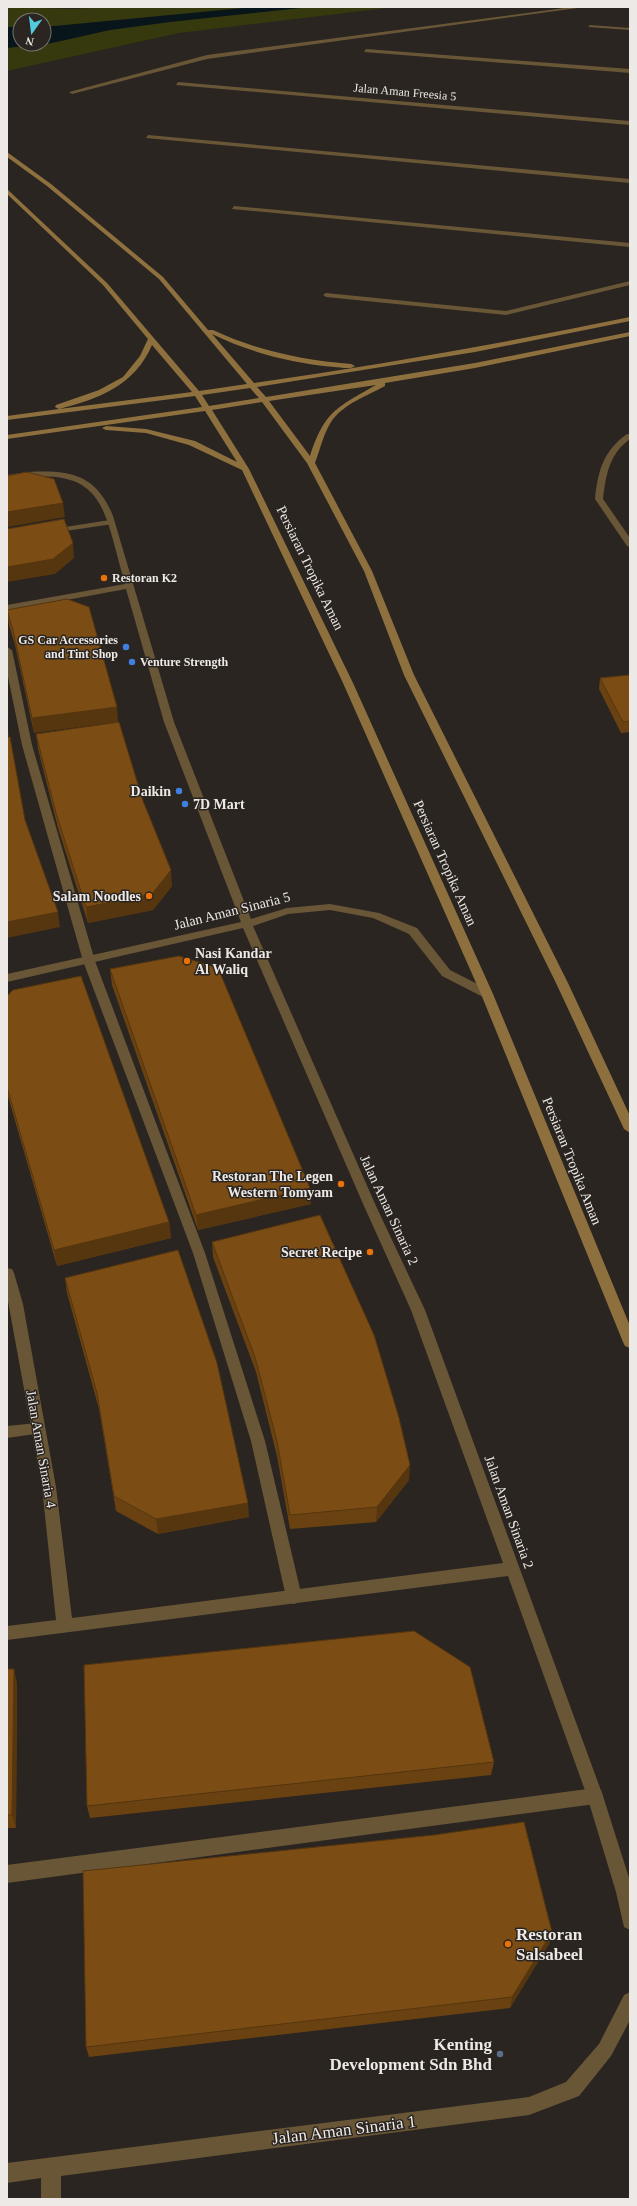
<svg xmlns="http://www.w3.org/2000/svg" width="637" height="2206" viewBox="0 0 637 2206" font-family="'Times New Roman',serif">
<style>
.green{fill:#36380d;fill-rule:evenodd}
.water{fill:#08151b}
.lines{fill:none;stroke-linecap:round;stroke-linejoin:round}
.lane{fill:#695637;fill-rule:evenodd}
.street{fill:#695637;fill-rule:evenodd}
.secondary{fill:#8e703e;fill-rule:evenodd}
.wall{fill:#6a4212}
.shaded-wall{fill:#56360f}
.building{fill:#7b4d15;stroke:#56360f}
.food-dot{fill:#e8710a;stroke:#2a2520;stroke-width:1.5}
.shop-dot{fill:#3f7fe0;stroke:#2a2520;stroke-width:1.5}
.service-dot{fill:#5c6f8a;stroke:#2a2520;stroke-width:1.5}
.labels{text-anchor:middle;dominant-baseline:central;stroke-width:3;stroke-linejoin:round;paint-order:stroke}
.far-street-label{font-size:12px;fill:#ede9e6;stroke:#2a2520}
.far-poi-label{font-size:12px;font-weight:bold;fill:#ede9e6;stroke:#2a2520;text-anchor:start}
.street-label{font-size:14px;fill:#ede9e6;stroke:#2a2520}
.poi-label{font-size:14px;font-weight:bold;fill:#ede9e6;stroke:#2a2520;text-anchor:end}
.near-poi-label{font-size:17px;font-weight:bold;fill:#ede9e6;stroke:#2a2520;text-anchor:start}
.near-street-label{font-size:17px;fill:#ede9e6;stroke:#2a2520}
</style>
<rect width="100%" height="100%" fill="#2a2520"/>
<!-- green -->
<path class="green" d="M7,7L74,9L101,7H395L179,33L7,71ZM20,20H44V44H20Z"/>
<!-- water -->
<path class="water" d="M254,7H310L170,22L110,30L52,43L7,48V27H20V44H44V27Z"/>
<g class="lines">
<!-- lane -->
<path class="lane" d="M110,520L114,522L113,524L52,533L48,531L52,529Z
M7,647L12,650L32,745L95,961L205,1253L265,1441L302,1597L299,1602L294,1604L289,1602L286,1597L251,1441L193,1253L83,961L22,745L7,672Z
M37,1423L42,1425L44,1429L42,1433L7,1438V1426Z
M595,1788L601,1790L603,1796L601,1802L595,1804L7,1883V1865Z"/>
<!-- street -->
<path class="street" d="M572,7H585L207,59L72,94L69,92L207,55Z
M590,25L630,28V30L588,27Z
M366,49L630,69V73L364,52Z
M178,82L630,121V125L176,85Z
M148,135L630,179V183L146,138Z
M234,206L630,243V247L232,209Z
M630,281V285L506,315L326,297L323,295L326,293L506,311Z
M627,434H630V439C609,454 606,475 603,499L630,538V547L627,546L595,499C598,471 603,451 627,434Z
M28,472C70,470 96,474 113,516L174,722L251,919L287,908L330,904L379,913L417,928L450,970L491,991L493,994L491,997H483L442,976L409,934L373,918L330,910L288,914L253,926L376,1206L425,1310L603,1796L630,1881V1930L624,1927L616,1892L587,1796L508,1576L7,1640V1626L56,1620L42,1487L7,1296V1268L12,1269L14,1273L23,1304L56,1487L72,1618L503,1563L411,1310L364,1206L243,928L7,982V974L241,922L164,722L126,589L7,611V605L125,584C102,504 106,465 7,479V475Z
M630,1992V2020L611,2056L579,2096L529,2115L61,2176V2199H41V2178L7,2183V2163L529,2097L566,2082L599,2044L624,1995Z"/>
<!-- secondary -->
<path class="secondary" d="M7,152L51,184L163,277L208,330H213C258,351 302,360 351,364L355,366C350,370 340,367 334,367C292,363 251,353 212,334L254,383C380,365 505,343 630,317V321L475,352L257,387L266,397L475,363L630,332V336L475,368L385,383V386C367,396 343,404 331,422C323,435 320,450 315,463L372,571L414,675L568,983L630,1116V1133L624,1129L556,983L404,675L364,571L307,463L262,402L212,410L249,469L353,683L493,994L630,1326V1348L625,1346L623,1342L481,994L343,683L242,470L189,445L146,433L106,430L102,428L106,426L146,429L195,441L237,462L205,411L7,439V435L202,407L195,396L7,420V416L59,409L55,407L56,405L99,390L123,377L140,356L148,339L103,285L7,194V189L107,283L199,391L247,384L159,279L47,186L7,157ZM152,345L192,392L59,409C99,399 135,385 152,345ZM376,385C336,408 325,411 310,456L269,401ZM250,388L259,398L209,406L202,395Z"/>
</g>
<!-- wall -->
<path class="wall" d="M67,599L34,733L15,645L9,625L7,610Z
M630,675V732L621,733L599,689L600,678Z
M36,734L143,801L172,886L153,910L88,923L58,828L38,749Z
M110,969L311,1204L198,1230L112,985Z
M7,996L169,1222L171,1238L57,1266L7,1093Z
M212,1242L409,1480L376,1522L290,1529L277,1456L256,1372L213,1257Z
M65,1278L249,1517L158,1534L116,1511L99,1409L67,1293Z
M7,1669L17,1683L16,1828H7Z
M494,1762L491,1775L90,1818L87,1806Z
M552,1932L549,1944L510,2008L89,2057L86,2047Z"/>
<!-- shaded-wall -->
<path class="shaded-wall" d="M63,503L65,517L7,527V512Z
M73,543L74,558L55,574L7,582V567Z
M117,707L118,722L34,733L32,718Z
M7,724L9,736H7Z
M171,870L172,886L153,910L88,923L86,907Z
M58,912L60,927L7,938V922Z
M310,1188L311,1204L198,1230L196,1215Z
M169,1222L171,1238L57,1266L54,1250Z
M410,1465L409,1480L376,1522L377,1507Z
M248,1503L249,1517L158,1534L156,1519Z
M14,1669L17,1683L16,1828L12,1815Z
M7,1897L8,1900L7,1983Z
M552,1932L549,1944L510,2008L512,1997Z"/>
<!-- building -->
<path class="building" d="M27,472L54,479L63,503L7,512V476Z
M64,519L73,543L53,559L7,567V529Z
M67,599L89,607L117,707L32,718L13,630L7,610Z
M630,675V721L623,722L600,678Z
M119,722L143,801L171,870L152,894L86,907L56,813L36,734Z
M7,737H10L25,820L58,912L7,922Z
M179,956L218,968L310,1188L196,1215L110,969Z
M81,976L169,1222L54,1250L7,1087V996L13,990Z
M320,1215L374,1335L399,1418L410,1465L377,1507L290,1515L277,1441L255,1357L212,1242Z
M178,1250L217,1363L248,1503L156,1519L114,1496L97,1393L65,1278Z
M414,1631L470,1667L494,1762L87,1806L84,1665Z
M7,1669H14L12,1815H7Z
M524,1822L552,1932L512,1997L86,2047L83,1871L434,1835Z"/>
<!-- markers -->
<g class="food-dot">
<circle cx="104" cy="578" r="4"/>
<circle cx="149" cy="896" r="4"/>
<circle cx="187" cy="961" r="4"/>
<circle cx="341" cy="1184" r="4"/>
<circle cx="370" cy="1252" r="4"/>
<circle cx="508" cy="1944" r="4"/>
</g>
<g class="shop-dot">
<circle cx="126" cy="647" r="4"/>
<circle cx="132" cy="662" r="4"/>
<circle cx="179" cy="791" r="4"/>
<circle cx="185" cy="804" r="4"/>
</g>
<circle class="service-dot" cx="500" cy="2054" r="4"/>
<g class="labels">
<!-- far-street labels -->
<g class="far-street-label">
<text transform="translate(405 92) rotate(5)">Jalan Aman Freesia 5</text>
</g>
<!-- far-poi labels -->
<g class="far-poi-label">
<text x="112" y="578">Restoran K2</text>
<text x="118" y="640" text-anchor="end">GS Car Accessories<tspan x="118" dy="14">and Tint Shop</tspan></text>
<text x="140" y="662">Venture Strength</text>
</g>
<!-- street labels -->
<g class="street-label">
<text transform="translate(310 568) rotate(64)">Persiaran Tropika Aman</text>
<text transform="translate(445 863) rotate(66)">Persiaran Tropika Aman</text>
<text transform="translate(232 911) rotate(-14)">Jalan Aman Sinaria 5</text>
<text transform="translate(572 1161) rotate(68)">Persiaran Tropika Aman</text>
<text transform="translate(389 1210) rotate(65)">Jalan Aman Sinaria 2</text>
<text transform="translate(41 1449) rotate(80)">Jalan Aman Sinaria 4</text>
<text transform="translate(509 1512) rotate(70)">Jalan Aman Sinaria 2</text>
</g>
<!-- poi labels -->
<g class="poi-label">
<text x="171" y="791">Daikin</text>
<text x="193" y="804" text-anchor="start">7D Mart</text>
<text x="141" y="896">Salam Noodles</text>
<text x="195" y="953" text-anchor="start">Nasi Kandar<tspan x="195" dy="16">Al Waliq</tspan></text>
<text x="333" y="1176">Restoran The Legen<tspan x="333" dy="16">Western Tomyam</tspan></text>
<text x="362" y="1252">Secret Recipe</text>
</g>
<!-- near-poi labels -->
<g class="near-poi-label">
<text x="516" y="1934">Restoran<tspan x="516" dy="20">Salsabeel</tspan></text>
<text x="492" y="2044" text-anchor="end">Kenting<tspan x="492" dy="20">Development Sdn Bhd</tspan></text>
</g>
<!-- near-street labels -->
<g class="near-street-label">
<text transform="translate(344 2130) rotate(-7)">Jalan Aman Sinaria 1</text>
</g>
</g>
<!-- border -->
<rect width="637" height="2206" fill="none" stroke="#ede9e6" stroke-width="16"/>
<!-- north arrow -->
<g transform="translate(32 32) rotate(194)"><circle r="19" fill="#2a2520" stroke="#78736f"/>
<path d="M0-3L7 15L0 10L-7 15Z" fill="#54cadd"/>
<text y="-6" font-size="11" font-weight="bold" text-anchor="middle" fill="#ede9e6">N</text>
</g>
</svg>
